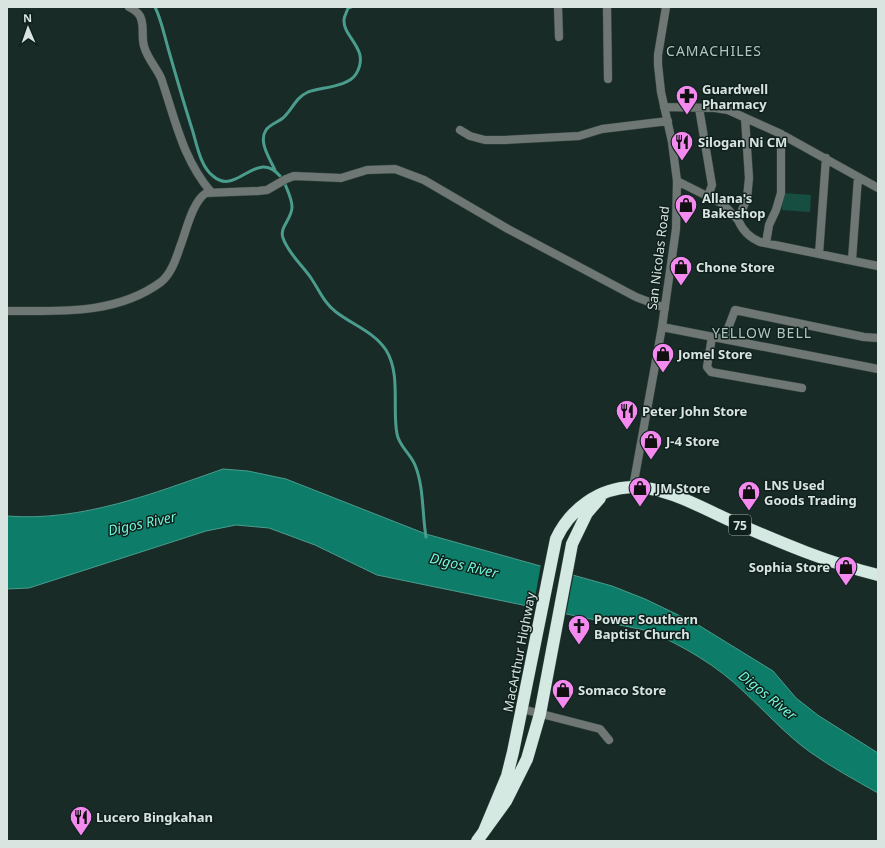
<svg xmlns="http://www.w3.org/2000/svg" width="885" height="848" viewBox="0 0 885 848" font-family="'Noto Sans',sans-serif">
<style>
.green{fill:#174e42}
.water{fill:#0d7d69;stroke:#4a9c8d}
.pier{fill:#192b26}
.lines{fill:none;stroke-linecap:round;stroke-linejoin:round}
.stream{stroke:#4a9c8d;stroke-width:3}
.street-casing{stroke:#384944;stroke-width:9}
.highway-casing{stroke:#384944;stroke-width:13}
.street{stroke:#6e7774;stroke-width:8}
.highway{stroke:#d3e9e2;stroke-width:12}
.labels{text-anchor:middle;dominant-baseline:central;stroke-width:3;stroke-linejoin:round;paint-order:stroke}
.shield{fill:#10211d;stroke:#9daaa6;stroke-width:1}
.shield-label{font-size:12px;font-weight:bold;fill:#d9e4e1}
.poi-label{font-size:13px;font-weight:bold;fill:#d9e4e1;stroke:#10211d;text-anchor:start}
.street-label{font-size:13px;fill:#d9e4e1;stroke:#10211d}
.neighbourhood-label{font-size:14px;letter-spacing:1px;fill:#b1c7c1;stroke:#10211d}
.water-label{font-size:14px;font-style:italic;fill:#71f6d8;stroke:#10211d}
</style>
<rect width="100%" height="100%" fill="#192b26"/>
<!-- green -->
<path class="green" d="M783,193L811,195L810,212L782,210Z"/>
<!-- water -->
<path class="water" d="M223,469L248,471L286,479L426,534L612,586L645,599L695,623L773,671L796,698L819,716L878,753V793C855,780 831,767 810,752C785,734 766,712 744,692C718,666 683,646 649,631L377,575L315,545L269,528L236,525L206,531L29,588L7,589V516C82,522 154,493 223,469Z"/>
<!-- pier -->
<path class="pier" d="M541,564L574,573L566,615L533,609Z"/>
<g class="lines">
<!-- stream -->
<path class="stream" d="M155,7C161,19 164,34 168,48C176,76 184,104 193,132C197,146 201,167 213,176C237,197 255,148 280,176
M275,170C270,159 258,142 266,130C269,125 278,122 283,118C293,109 295,98 308,92C322,87 348,87 356,74C371,49 343,38 344,20C344,16 347,12 348,8L351,7
M285,184C288,192 292,199 292,207C292,219 279,227 283,238C288,253 302,265 311,278C319,290 324,303 336,312C353,325 374,332 386,350C401,374 392,408 397,434C399,446 410,453 415,465C424,487 422,513 426,537"/>
<!-- street casing -->
<g class="street-casing">
<path id="street" d="M129,7C133,9 137,11 140,16C145,26 141,36 144,46C147,58 156,67 161,78C175,118 182,158 211,192
M558,7L559,37
M607,7L608,79
M664,107L715,108L728,110L781,134L878,188
M699,108L712,185L708,196
M745,118L749,178L747,198L738,220C743,231 749,237 760,242L878,266
M460,130L470,136L485,140H504L579,136L602,129L668,121
M677,181L723,204L738,220
M766,243L769,225L776,210L781,193V134
M819,254L826,158
M852,260L858,177
M7,311C59,311 116,315 161,282C171,274 176,259 180,247C186,232 192,202 206,193L258,191L267,190L286,179L294,176L341,178L367,170L395,169L424,180L508,229L636,297L665,308
M662,327L878,369
M712,337L707,367L711,372L802,388
M724,339L735,310L864,337L878,338
M633,487L662,327L676,229L677,181L672,142L661,92L658,65V55L666,7
M522,709L600,729L609,740"/>
</g>
<!-- highway casing -->
<g class="highway-casing">
<path id="highway" d="M484,831L507,776L513,752L556,539C570,509 599,488 632,487C669,487 705,510 738,524C784,544 829,563 878,575
M477,841L506,801L527,759L540,714L572,544L587,513L600,498"/>
</g>
<!-- street -->
<use href="#street" class="street"/>
<!-- highway -->
<use href="#highway" class="highway"/>
</g>
<!-- icons -->
<defs>
<g id="pharmacy-pin" transform="scale(1.15)"><path d="M0 17L-7.5 6A9.5 9.5 0 1 1 7.5 6Z" fill="#f489f0" stroke="#10211d"/><path d="M-2-6h4v4h4v4h-4v4h-4v-4h-4v-4h4Z" fill="#111"/></g>
<g id="restaurant-pin" transform="scale(1.15)"><path d="M0 17L-7.5 6A9.5 9.5 0 1 1 7.5 6Z" fill="#f489f0" stroke="#10211d"/><path d="M-5-6h1v4h1v-4h1v4h1v-4h1v5L-1.5 .5V6h-2V.5L-5-1ZM5-6V6H3V1.5H1.5Q1.5-4 5-6Z" fill="#111"/></g>
<g id="shop-pin" transform="scale(1.15)"><path d="M0 17L-7.5 6A9.5 9.5 0 1 1 7.5 6Z" fill="#f489f0" stroke="#10211d"/><path d="M-5-2.5h2.3a2.7 3.5 0 0 1 5.4 0H5L5.5 6h-11ZM-1.5-2.5h3a1.5 2.3 0 0 0-3 0Z" fill="#111"/></g>
<g id="church-pin" transform="scale(1.15)"><path d="M0 17L-7.5 6A9.5 9.5 0 1 1 7.5 6Z" fill="#f489f0" stroke="#10211d"/><path d="M-1.2-6h2.4v3.5h3.3v2.4h-3.3V6h-2.4V-.1h-3.3v-2.4h3.3Z" fill="#111"/></g>
</defs>
<g fill-rule="evenodd">
<use href="#pharmacy-pin" x="687" y="96"/>
<use href="#restaurant-pin" x="682" y="142"/>
<use href="#shop-pin" x="686" y="205"/>
<use href="#shop-pin" x="681" y="267"/>
<use href="#shop-pin" x="663" y="354"/>
<use href="#restaurant-pin" x="627" y="411"/>
<use href="#shop-pin" x="651" y="441"/>
<use href="#shop-pin" x="640" y="488"/>
<use href="#shop-pin" x="749" y="492"/>
<use href="#shop-pin" x="846" y="567"/>
<use href="#church-pin" x="579" y="626"/>
<use href="#shop-pin" x="563" y="690"/>
<use href="#restaurant-pin" x="81" y="817"/>
</g>
<g class="labels">
<!-- shield labels -->
<rect class="shield" x="729" y="515" width="22" height="20" rx="3"/>
<g class="shield-label">
<text x="740" y="525">75</text>
</g>
<!-- poi labels -->
<g class="poi-label">
<text x="702" y="89">Guardwell<tspan x="702" dy="15">Pharmacy</tspan></text>
<text x="698" y="142">Silogan Ni CM</text>
<text x="702" y="198">Allana's<tspan x="702" dy="15">Bakeshop</tspan></text>
<text x="696" y="267">Chone Store</text>
<text x="678" y="354">Jomel Store</text>
<text x="642" y="411">Peter John Store</text>
<text x="666" y="441">J-4 Store</text>
<text x="764" y="485">LNS Used<tspan x="764" dy="15">Goods Trading</tspan></text>
<text x="656" y="488">JM Store</text>
<text x="830" y="567" text-anchor="end">Sophia Store</text>
<text x="594" y="619">Power Southern<tspan x="594" dy="15">Baptist Church</tspan></text>
<text x="578" y="690">Somaco Store</text>
<text x="96" y="817">Lucero Bingkahan</text>
</g>
<!-- street labels -->
<g class="street-label">
<text transform="translate(658 258) rotate(-83)">San Nicolas Road</text>
<text transform="translate(519 652) rotate(-79)">MacArthur Highway</text>
</g>
<!-- neighbourhood labels -->
<g class="neighbourhood-label">
<text x="714" y="50">CAMACHILES</text>
<text x="762" y="332">YELLOW BELL</text>
</g>
<!-- water labels -->
<g class="water-label">
<text transform="translate(142 523) rotate(-12)">Digos River</text>
<text transform="translate(464 565) rotate(13)">Digos River</text>
<text transform="translate(768 695) rotate(39)">Digos River</text>
</g>
</g>
<!-- border -->
<rect width="885" height="848" fill="none" stroke="#d9e4e1" stroke-width="16"/>
<!-- north arrow -->
<g transform="translate(28 28) rotate(358)" stroke="#10211d" stroke-width="3" paint-order="stroke">
<path d="M0-3L7 15L0 10L-7 15Z" fill="#d9e4e1"/>
<text y="-6" font-size="11" font-weight="bold" text-anchor="middle" fill="#d9e4e1">N</text>
</g>
</svg>
